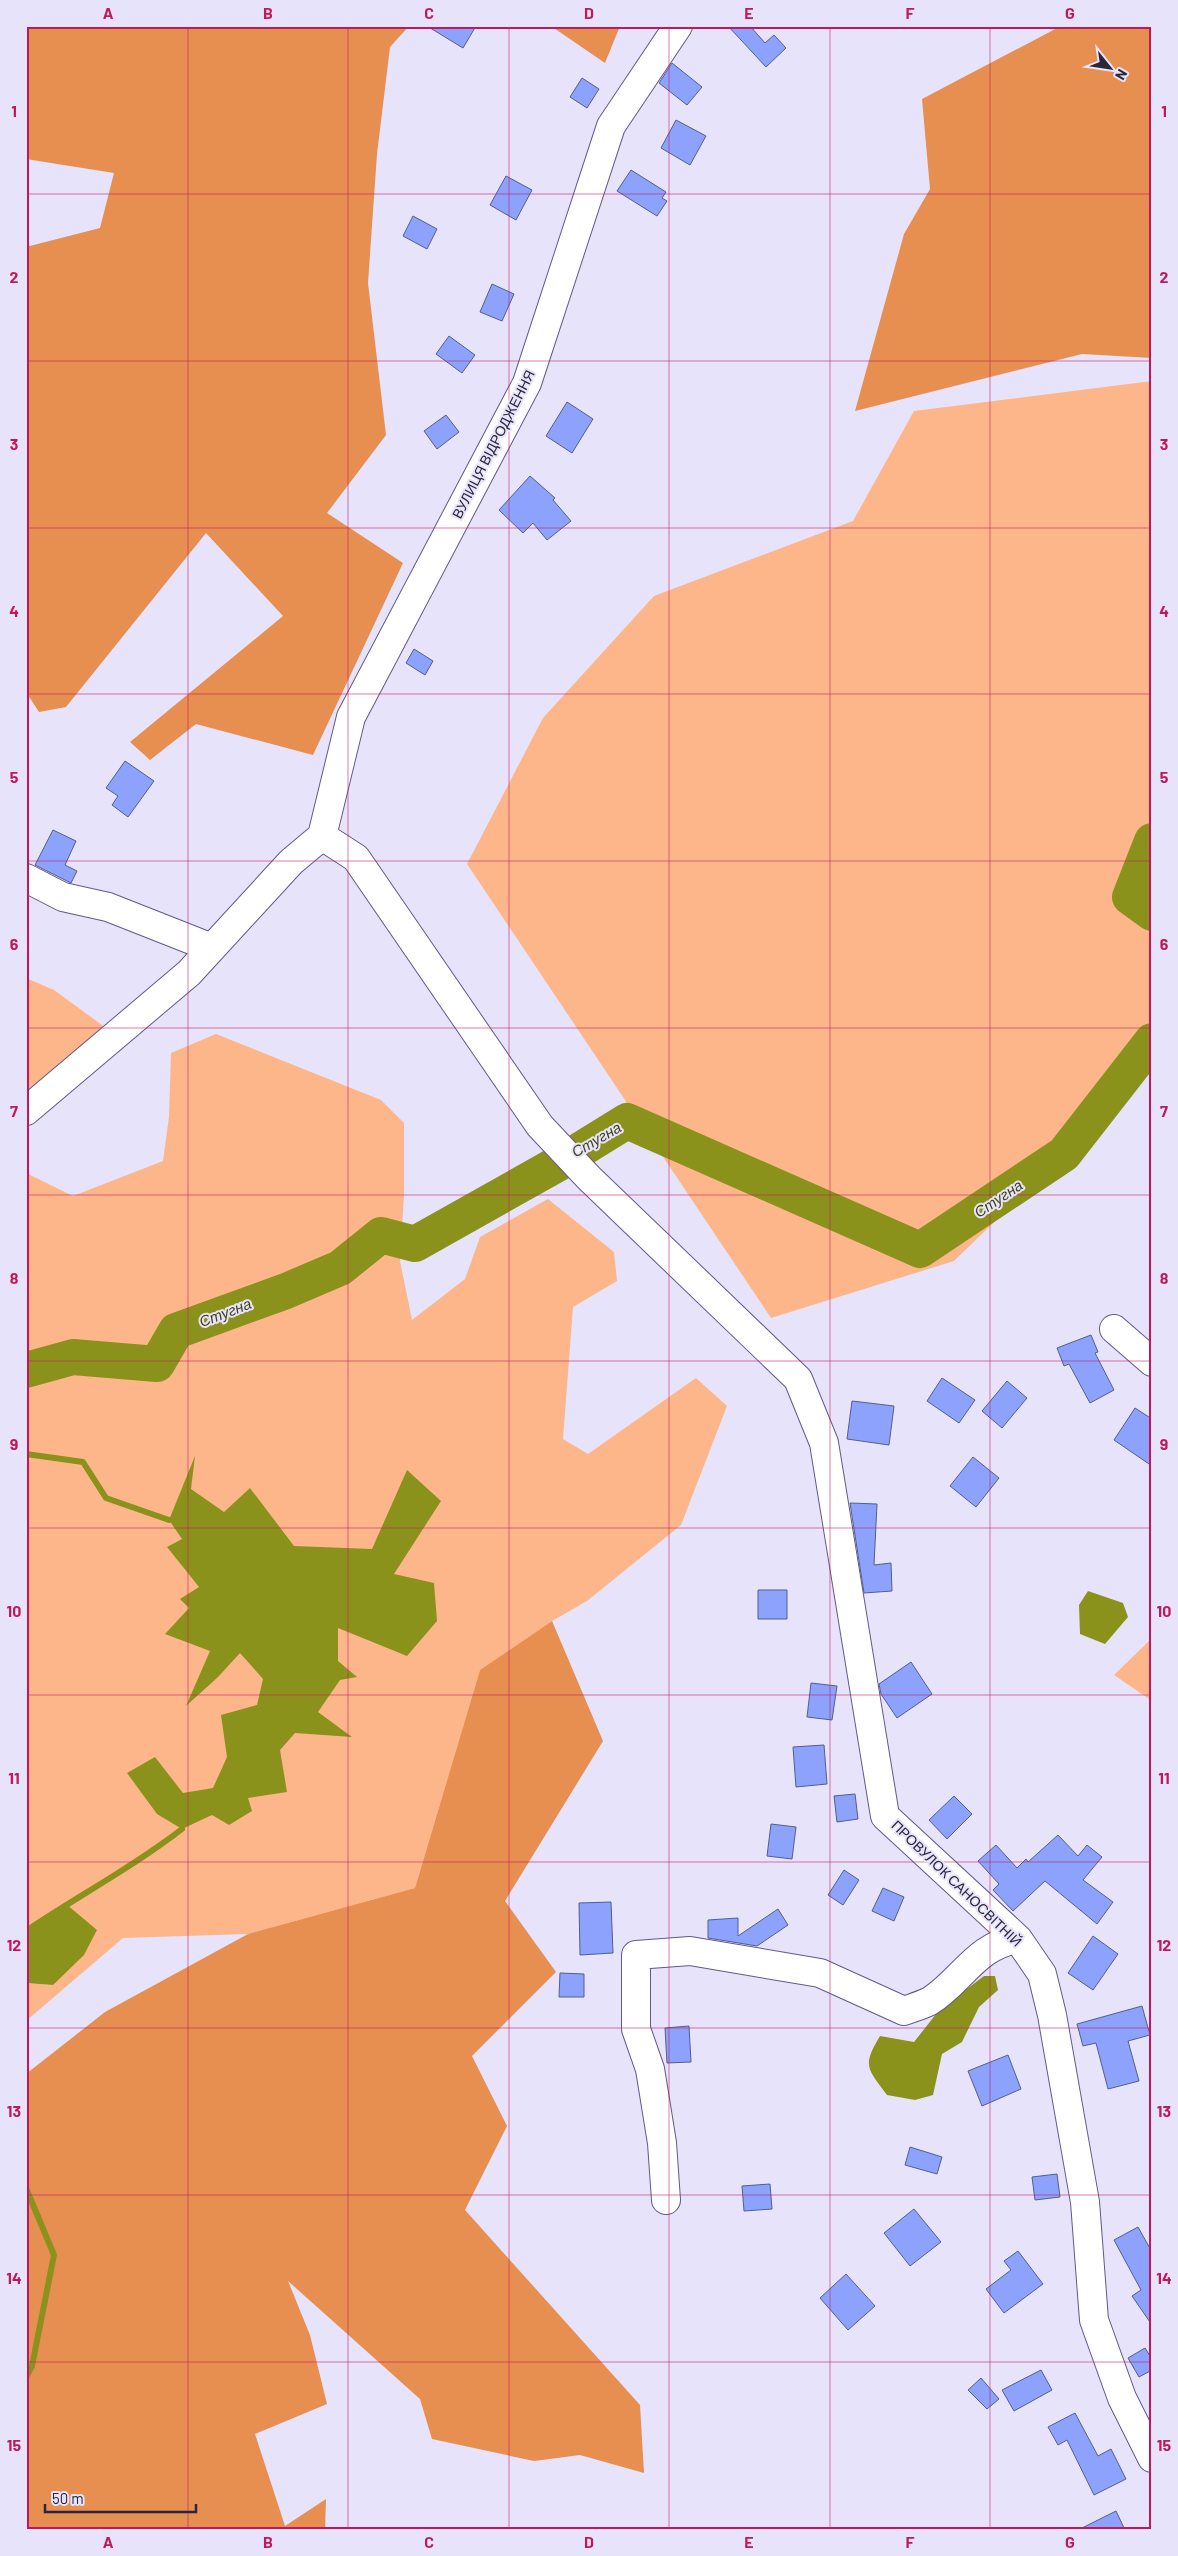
<svg xmlns="http://www.w3.org/2000/svg" width="1178" height="2556" viewBox="0 0 1178 2556" font-family="Barlow,sans-serif">
<style>
.green{fill:#fcb68a}
.forest{fill:#e78e51}
.water{fill:#8b921c}
.lines{fill:none;stroke-linecap:round;stroke-linejoin:round}
.stream{stroke:#8b921c;stroke-width:6}
.river{stroke:#8b921c;stroke-width:36}
.building{fill:#8da2fc;stroke:#535e8d}
.minor-casing{stroke:#63598a;stroke-width:30}
.minor{stroke:#fff;stroke-width:28}
.grid{fill:none;stroke:#c2185b;stroke-width:1;stroke-opacity:0.55}
.labels{text-anchor:middle;dominant-baseline:central;stroke-width:4;stroke-linejoin:round;paint-order:stroke}
.street-label{font-size:14px;fill:#2a263b;stroke:#e7e3fa}
.water-label{font-size:15px;font-style:italic;fill:#3f4216;stroke:#e7e3fa}
.neatline{fill:none;stroke:#c2185b;stroke-width:2}
.grid-label{font-size:16px;text-anchor:middle;font-weight:bold;fill:#c2185b}
</style>
<rect width="100%" height="100%" fill="#e7e3fa"/>
<!-- green -->
<path class="green" d="M1152,381V1069L954,1261L771,1318L467,864L543,718L654,596L853,521L914,411Z
M26,978L54,990L106,1028L26,1098Z
M216,1034L381,1100L404,1123V1194L400,1261L412,1320L465,1279L480,1237L548,1199L614,1252L617,1281L573,1307L563,1439L588,1454L696,1378L727,1406L681,1525L587,1601L552,1621L480,1670L415,1888L248,1934L123,1938L26,2021V1983L53,1985L66,1904L26,1931V1173L73,1196L163,1161L169,1117L171,1053Z
M1152,1638V1701L1114,1675Z"/>
<!-- forest -->
<path class="forest" d="M26,26H409L390,47L377,154L368,283L386,435L327,513L403,563L313,755L196,724L150,760L130,742L283,616L206,533L66,707L39,712L26,692V247L100,228L114,173L26,159Z
M551,26H620L605,63Z
M1061,26H1152V358L1082,354L855,411L904,234L930,189L922,99Z
M552,1621L603,1741L505,1901L556,1972L472,2056L507,2126L465,2210L640,2405L644,2473L580,2455L534,2461L432,2439L420,2399L288,2281L310,2335L327,2404L255,2434L285,2526L326,2499L325,2530H26V2074L105,2012L248,1934L415,1888L480,1670Z"/>
<!-- water -->
<path class="water" d="M195,1456L191,1489L224,1512L250,1488L294,1546L372,1549L407,1470L441,1501L394,1574L434,1583L437,1621L407,1656L338,1628V1661L357,1677L340,1680L318,1712L352,1737L295,1733L280,1750L287,1792L248,1798L252,1811L229,1825L212,1815L182,1829L157,1814L127,1773L155,1757L183,1793L213,1788L227,1757L221,1715L257,1705L263,1679L240,1653L218,1677L186,1706L210,1651L165,1634L189,1608L180,1599L199,1587L167,1547L182,1539L169,1520Z
M1088,1591L1123,1603L1128,1617L1105,1644L1080,1634L1079,1605Z
M66,1904L97,1930L84,1955L53,1985L26,1983V1931Z
M984,1976H995L998,1990L979,2007L962,2042L942,2054L933,2095L915,2100L887,2095C867,2068 862,2066 880,2036L914,2042L940,2009Z"/>
<g class="lines">
<!-- stream -->
<path class="stream" d="M26,1454L83,1462L106,1498L169,1520
M26,1931C78,1896 133,1867 182,1829
M26,2188L54,2255L32,2366L26,2377"/>
<!-- river -->
<path class="river" d="M1152,841L1130,897L1152,913
M26,1370L73,1357L157,1364L176,1331L286,1291L340,1268L381,1235L415,1244L559,1163L627,1121L920,1250L1064,1154L1152,1041"/>
</g>
<!-- building -->
<path class="building" d="M427,26H476L463,48Z
M728,26H750L765,43L774,35L786,48L766,67Z
M672,63L702,87L687,105L659,83Z
M582,78L599,89L587,108L570,97Z
M676,120L706,136L690,165L661,148Z
M631,170L666,192L662,198L667,201L657,216L617,191Z
M506,176L532,190L516,220L490,205Z
M413,216L437,229L427,249L403,236Z
M492,284L514,294L502,321L480,312Z
M449,336L475,355L462,373L436,354Z
M567,402L593,419L572,453L546,436Z
M446,415L459,432L437,449L424,431Z
M530,476L555,498L553,500L571,521L547,540L533,523L523,533L499,510Z
M414,649L433,661L425,675L406,663Z
M125,761L154,781L128,817L112,805L118,796L106,788Z
M53,830L76,841L65,865L77,871L71,883L35,865Z
M1091,1335L1098,1352L1095,1353L1114,1390L1090,1403L1069,1364L1064,1366L1057,1348Z
M942,1378L975,1400L959,1423L927,1401Z
M1007,1381L1027,1398L1002,1428L982,1411Z
M852,1401L894,1406L889,1445L847,1439Z
M1135,1408L1152,1419V1466L1114,1440Z
M973,1457L999,1478L976,1507L950,1486Z
M850,1503L877,1504L874,1565L891,1563L892,1591L864,1593Z
M758,1590H787V1619H758Z
M911,1662L932,1694L897,1718L881,1694L879,1684Z
M811,1683L837,1686L832,1720L807,1717Z
M824,1745L827,1784L796,1787L793,1747Z
M855,1794L858,1819L837,1822L834,1796Z
M954,1796L972,1814L947,1839L929,1820Z
M771,1824L796,1827L792,1859L767,1856Z
M1058,1835L1078,1856L1087,1845L1102,1857L1083,1880L1113,1902L1097,1924L1045,1881L1013,1911L993,1890L999,1884L978,1861L996,1845L1017,1868L1026,1859L1028,1862Z
M844,1870L859,1880L843,1905L828,1895Z
M883,1888L904,1897L894,1921L872,1911Z
M611,1902L613,1953L580,1955L579,1903Z
M778,1909L788,1925L757,1946L708,1938V1920L738,1918V1936Z
M1093,1936L1118,1954L1093,1990L1068,1973Z
M560,1973L584,1974V1997H559Z
M1142,2006L1150,2035L1128,2041L1139,2081L1108,2089L1096,2043L1083,2046L1077,2024Z
M689,2026L691,2062L667,2063L665,2028Z
M1008,2055L1021,2089L982,2106L968,2071Z
M910,2147L942,2157L937,2174L905,2165Z
M1057,2174L1060,2197L1035,2200L1032,2177Z
M770,2184L772,2209L744,2211L742,2186Z
M914,2209L941,2242L910,2266L884,2233Z
M1138,2227L1152,2252V2325L1132,2296L1141,2290L1114,2240Z
M1018,2251L1043,2284L1004,2313L986,2289L1011,2270L1004,2261Z
M846,2274L875,2306L848,2330L820,2298Z
M1145,2348L1152,2359V2370L1139,2377L1128,2358Z
M1041,2370L1052,2390L1014,2411L1002,2390Z
M981,2378L999,2399L987,2409L968,2390Z
M1075,2413L1098,2456L1111,2449L1126,2479L1094,2495L1067,2440L1058,2445L1048,2427Z
M1116,2511L1125,2530H1078Z"/>
<g class="lines">
<!-- minor casing -->
<g class="minor-casing">
<path id="minor" d="M322,836L356,858L540,1126L589,1178L798,1379L824,1443L885,1816L1018,1939L1042,1974L1052,2015L1085,2202L1094,2320L1122,2398L1152,2458
M322,836L351,717L527,383L611,126L678,26
M26,878L63,897L108,907L212,948
M26,1111L189,973L291,862L322,836
M1114,1329L1152,1362
M666,2200L662,2143L650,2069L636,2029V1955L690,1951L820,1973L904,2011C912,2008 922,2005 930,2001C962,1981 976,1945 1018,1939"/>
</g>
<!-- minor -->
<use href="#minor" class="minor"/>
</g>
<!-- grid -->
<path class="grid" d="M188,26V2530M348,26V2530M509,26V2530M669,26V2530M830,26V2530M990,26V2530M26,194H1152M26,361H1152M26,528H1152M26,694H1152M26,861H1152M26,1028H1152M26,1195H1152M26,1361H1152M26,1528H1152M26,1695H1152M26,1862H1152M26,2028H1152M26,2195H1152M26,2362H1152"/>
<g class="labels">
<!-- street labels -->
<g class="street-label">
<text transform="translate(493 444) rotate(-63)">ВУЛИЦЯ ВІДРОДЖЕННЯ</text>
<text transform="translate(957 1883) rotate(44)">ПРОВУЛОК САНОСВІТНІЙ</text>
</g>
<!-- water labels -->
<g class="water-label">
<text transform="translate(596 1139) rotate(-30)">Стугна</text>
<text transform="translate(998 1198) rotate(-34)">Стугна</text>
<text transform="translate(225 1312) rotate(-21)">Стугна</text>
</g>
</g>
<!-- border -->
<rect width="1178" height="2556" fill="none" stroke="#e7e3fa" stroke-width="55"/>
<!-- north arrow -->
<g transform="translate(1110 68) rotate(120)" stroke="#e7e3fa" stroke-width="4" paint-order="stroke">
<path d="M0-4L9 19L0 12L-9 19Z" fill="#2a263b"/>
<text y="-8" font-size="14" font-weight="bold" text-anchor="middle" fill="#2a263b">N</text>
</g>
<!-- scale -->
<path d="M45 2504v8h151v-8" fill="none" stroke="#2a263b" stroke-width="2.5"/>
<text x="52" y="2504" font-size="15" fill="#2a263b" stroke="#e7e3fa" stroke-width="4" paint-order="stroke">50 m</text>
<rect x="28" y="28" width="1122" height="2500" class="neatline"/>
<g class="grid-label">
<text x="108" y="19">A</text>
<text x="268" y="19">B</text>
<text x="429" y="19">C</text>
<text x="589" y="19">D</text>
<text x="749" y="19">E</text>
<text x="910" y="19">F</text>
<text x="1070" y="19">G</text>
<text x="14" y="117">1</text>
<text x="1164" y="117">1</text>
<text x="14" y="283">2</text>
<text x="1164" y="283">2</text>
<text x="14" y="450">3</text>
<text x="1164" y="450">3</text>
<text x="14" y="617">4</text>
<text x="1164" y="617">4</text>
<text x="14" y="783">5</text>
<text x="1164" y="783">5</text>
<text x="14" y="950">6</text>
<text x="1164" y="950">6</text>
<text x="14" y="1117">7</text>
<text x="1164" y="1117">7</text>
<text x="14" y="1284">8</text>
<text x="1164" y="1284">8</text>
<text x="14" y="1450">9</text>
<text x="1164" y="1450">9</text>
<text x="14" y="1617">10</text>
<text x="1164" y="1617">10</text>
<text x="14" y="1784">11</text>
<text x="1164" y="1784">11</text>
<text x="14" y="1951">12</text>
<text x="1164" y="1951">12</text>
<text x="14" y="2117">13</text>
<text x="1164" y="2117">13</text>
<text x="14" y="2284">14</text>
<text x="1164" y="2284">14</text>
<text x="14" y="2451">15</text>
<text x="1164" y="2451">15</text>
<text x="108" y="2548">A</text>
<text x="268" y="2548">B</text>
<text x="429" y="2548">C</text>
<text x="589" y="2548">D</text>
<text x="749" y="2548">E</text>
<text x="910" y="2548">F</text>
<text x="1070" y="2548">G</text>
</g>
</svg>
